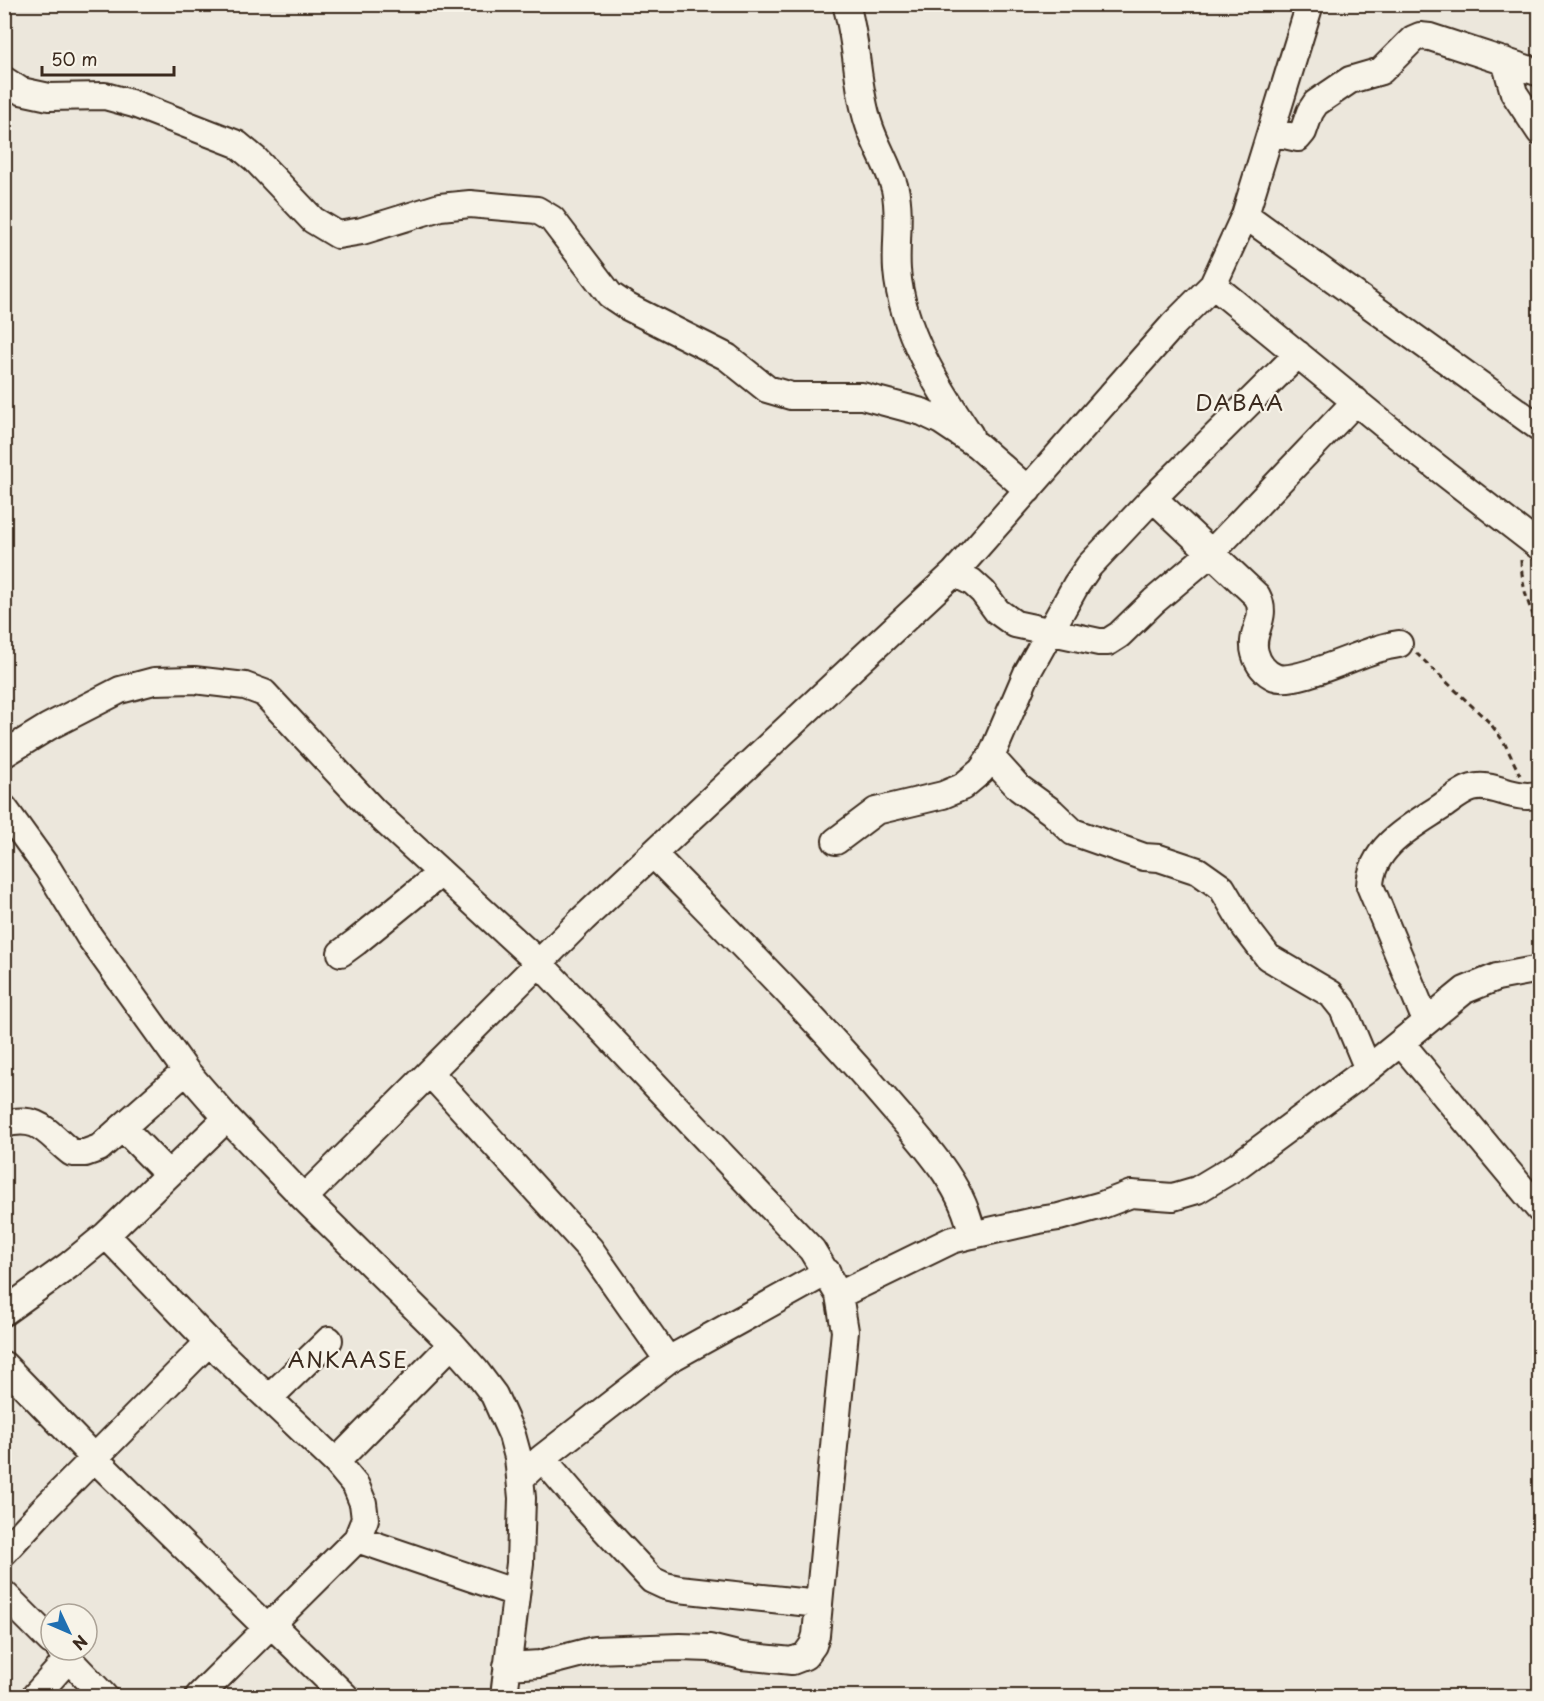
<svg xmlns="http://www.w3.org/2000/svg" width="1544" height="1701" viewBox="0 0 1544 1701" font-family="'Playpen Sans',sans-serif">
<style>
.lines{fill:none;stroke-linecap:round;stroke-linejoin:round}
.minor-casing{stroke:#3b2a1e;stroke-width:30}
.path{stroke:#3b2a1e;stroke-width:3;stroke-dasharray:6 4.5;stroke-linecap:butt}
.minor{stroke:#f7f3e8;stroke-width:26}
.labels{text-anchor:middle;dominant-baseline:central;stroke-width:4.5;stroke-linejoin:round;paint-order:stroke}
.quarter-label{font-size:22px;letter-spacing:1.5px;fill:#3b2a1e;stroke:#f7f3e8}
</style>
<rect width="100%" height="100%" fill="#ece7dc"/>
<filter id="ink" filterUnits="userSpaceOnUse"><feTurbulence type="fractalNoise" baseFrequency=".0167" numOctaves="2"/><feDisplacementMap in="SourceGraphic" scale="12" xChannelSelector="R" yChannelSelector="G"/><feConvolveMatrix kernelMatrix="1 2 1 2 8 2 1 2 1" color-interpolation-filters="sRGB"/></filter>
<g filter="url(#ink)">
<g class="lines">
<!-- minor casing -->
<g class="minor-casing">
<path id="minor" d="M846,4C858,44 856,86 869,125C876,147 889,166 895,189C901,215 895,243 897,270C902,331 937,386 970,435
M1505,61L1514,93L1540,132
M4,80L21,91L49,97L105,96L134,104L237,144L255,159L313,220L338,235L362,231L440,207L470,204L537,210L552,219L610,295L628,307L727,357L767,389L791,396H862L922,412L941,421L977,445L1028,490
M1271,132L1298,138L1303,132L1310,112L1316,103L1350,80L1381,71L1413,39L1420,36L1430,37L1540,73
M1245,215L1540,428
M1213,285L1416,451L1540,547
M1153,498L1257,596C1269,619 1249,631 1255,653C1258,664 1265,673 1275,677C1295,685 1357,654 1381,648C1387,646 1393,645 1399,644
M954,573L972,582L983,592L997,611L1015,624L1099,642H1108L1119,635L1154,601L1212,552L1356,401
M4,754L48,727L120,690L154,681L194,680L245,686L264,693L374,811L538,962L812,1250L839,1295L845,1331L816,1635L813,1645L805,1656L792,1661L742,1656L710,1648L680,1647L594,1650L540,1664L507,1666
M991,757L1019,788L1052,812L1073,832L1144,857L1159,858L1198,871L1222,888L1245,927L1268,957L1331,994L1343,1009L1368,1069
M4,808L48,869L89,936L186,1071L227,1118L304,1198L452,1344L476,1371L494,1395L512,1435L518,1457L522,1498L520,1563L504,1696
M836,841L876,811L943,795L962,787L981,771L991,757L1027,673L1076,585L1089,566L1153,498L1298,354
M653,854C731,934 811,1013 885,1099C918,1138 964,1183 972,1235L952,1240L839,1295
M341,953L356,942L441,873
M1426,1021L1370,886C1371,847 1412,826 1441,807C1450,801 1461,791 1472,788C1494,782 1515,802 1540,794
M1401,1043L1540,1210
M430,1073L590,1249L668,1360
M4,1124C40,1114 47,1134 72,1153H85L99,1148L186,1071
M123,1128L168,1174
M304,1198L583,919L954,573L1173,325L1213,285L1245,215L1310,4
M106,1235L209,1342L336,1462L356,1486L363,1503L365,1519L357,1539L199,1696
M972,1235L1039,1220L1059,1217L1102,1205L1131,1194L1173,1197L1197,1190L1237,1166L1368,1069L1465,990L1497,977L1540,969
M4,1312L68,1266L106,1235L227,1118
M4,1365L95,1459L267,1628
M269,1398L329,1340
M542,1458L585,1508L652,1580L665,1586L679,1589L819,1604
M336,1462L452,1344
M521,1478L542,1458L668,1360L827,1272
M357,1539L516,1593
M4,1552L41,1512L209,1342
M4,1594L51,1641
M271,1624L345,1696
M60,1650L104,1696
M35,1696L69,1658"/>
</g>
<!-- path -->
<path class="path" d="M1521,560C1522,585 1527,606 1540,628
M1416,653L1490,723L1504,742L1520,775"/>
<!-- minor -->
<use href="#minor" class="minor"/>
</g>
</g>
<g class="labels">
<!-- quarter labels -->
<g class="quarter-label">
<text x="1240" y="401">DABAA</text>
<text x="348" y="1358">ANKAASE</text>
</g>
</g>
<!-- margin -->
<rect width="1544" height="1701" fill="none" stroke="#f7f3e8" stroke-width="24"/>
<rect x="12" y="12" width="1520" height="1677" fill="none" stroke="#3b2a1e" stroke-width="2" filter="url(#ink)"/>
<!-- north arrow -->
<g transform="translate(69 1632) rotate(134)"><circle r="28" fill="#f7f3e8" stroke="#aca397" stroke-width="1.5"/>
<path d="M0-4.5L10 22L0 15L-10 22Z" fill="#1f6fb2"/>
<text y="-9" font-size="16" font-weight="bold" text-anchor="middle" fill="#3b2a1e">N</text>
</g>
<!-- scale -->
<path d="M42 66v9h132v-9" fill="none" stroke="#3b2a1e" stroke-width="3"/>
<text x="51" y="66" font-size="18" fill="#3b2a1e" stroke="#f7f3e8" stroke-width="4.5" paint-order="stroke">50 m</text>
</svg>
